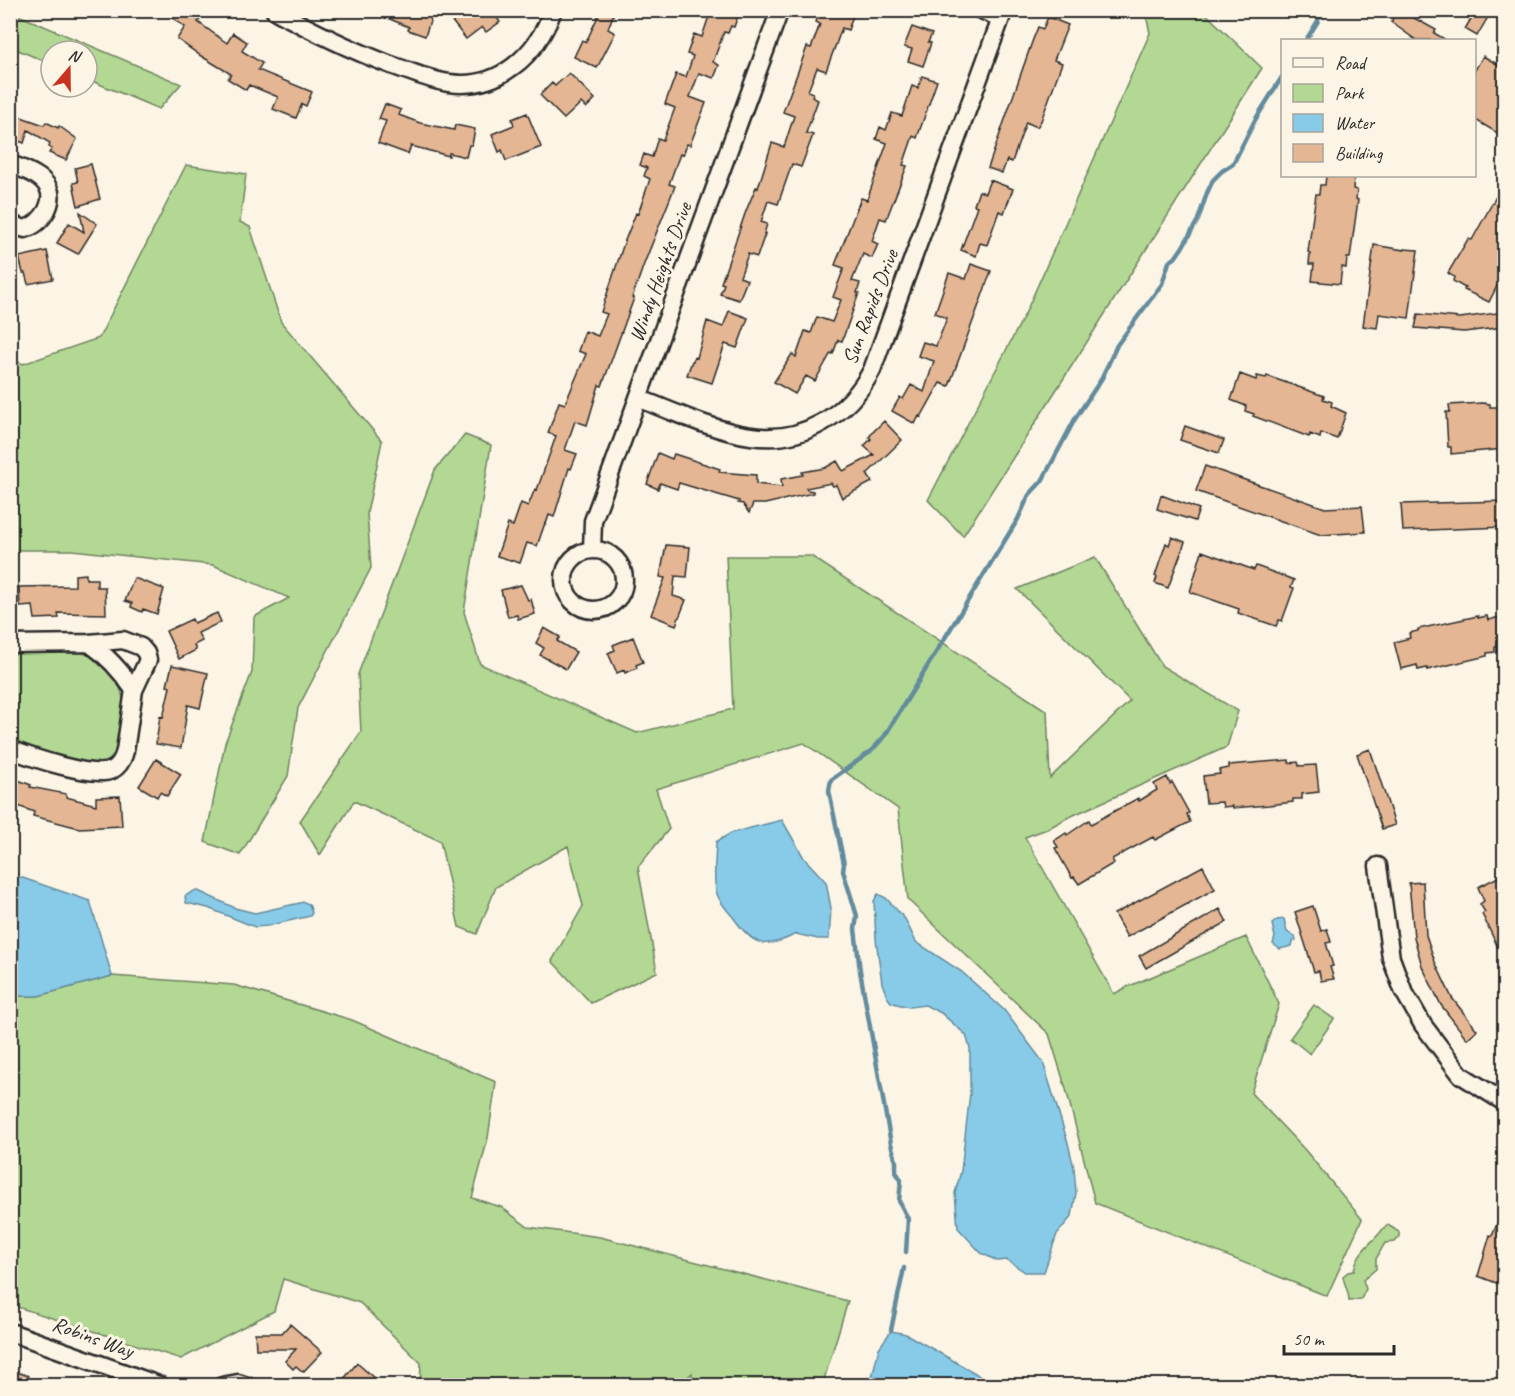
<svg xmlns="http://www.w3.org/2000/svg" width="1515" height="1396" viewBox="0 0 1515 1396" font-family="Caveat,sans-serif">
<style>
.green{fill:#b2d894;stroke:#6e8260;stroke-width:1.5}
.water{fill:#88cbe9;stroke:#638b9d;stroke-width:1.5}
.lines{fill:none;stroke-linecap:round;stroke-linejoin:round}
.stream{stroke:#638b9d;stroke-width:4.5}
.building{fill:#e4b694;stroke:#2b2b2b;stroke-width:1.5}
.minor-casing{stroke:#2b2b2b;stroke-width:21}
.minor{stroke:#fcf5e5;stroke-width:16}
.labels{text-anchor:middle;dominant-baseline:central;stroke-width:6;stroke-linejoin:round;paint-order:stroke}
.street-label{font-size:21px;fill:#2b2b2b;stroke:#fcf5e5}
</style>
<rect width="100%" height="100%" fill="#fcf5e5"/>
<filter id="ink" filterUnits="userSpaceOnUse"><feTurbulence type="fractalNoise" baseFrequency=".0167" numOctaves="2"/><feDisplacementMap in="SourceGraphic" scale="12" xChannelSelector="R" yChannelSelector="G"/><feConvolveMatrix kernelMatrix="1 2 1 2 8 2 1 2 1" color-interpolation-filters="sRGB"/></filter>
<g filter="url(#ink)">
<!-- green -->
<path class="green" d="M1145,11H1203L1262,68L963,536L928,500L1025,314L1150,33Z
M10,12H11L181,84L159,109L87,79V51H51V64L11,47Z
M186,165L246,174L240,222L250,227L281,322L382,441L367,513L371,568L298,708L288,776L240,855L205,842L225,743L252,672L254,617L289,598L213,565L72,550H11V358L23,364L99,338Z
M465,435L491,445L464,612L480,664L637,733L733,709L726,556H811L1047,711L1050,778L1130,701L1017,589L1095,557L1162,666L1238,711L1227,747L1067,818L1047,829L1025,837L1114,994L1127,987L1246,937L1279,1004L1251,1093L1305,1150L1362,1219L1327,1296L1095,1203L1066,1089L1049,1034L908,900L898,809L804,743L656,789L669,829L638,867L657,972L591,1003L552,961L583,906L568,846L496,887L477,934L459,927L440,841L354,801L320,855L300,821L361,732L358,674L435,470Z
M64,651C70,651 77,651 83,653C110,661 126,688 124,715C123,729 118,744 116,757L107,763L98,765L32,749L11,740L10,652Z
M112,976L234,985L352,1020L496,1082L488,1138L472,1198L501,1207L528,1227L600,1237L848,1301L822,1386L691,1385L692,1373L678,1386L420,1385L421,1363L360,1303L283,1279L274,1311L181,1359L11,1305V996H38Z
M1314,1005L1334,1019L1310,1054L1290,1038Z
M1388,1225L1399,1232V1237L1395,1242L1385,1243L1376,1259V1269L1363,1280L1366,1289L1361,1299L1349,1301C1349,1291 1344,1285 1343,1276L1348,1272L1354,1271C1356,1254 1368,1246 1378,1235C1382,1231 1382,1228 1388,1225Z"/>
<!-- water -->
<path class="water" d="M782,820L804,858L826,882L831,908L829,939H818L796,934C764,951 753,945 733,917C727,910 720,903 717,894C712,879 716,857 716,842L731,833Z
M11,874L90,901L112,976L38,996H11Z
M196,890L235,908L255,913L304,902L309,904L312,913L310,916L267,926L255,927L208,908L186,903L185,896Z
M878,894L886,898L905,919L916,942L962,972L1004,1010L1043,1062L1068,1143L1074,1168L1076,1193L1072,1216L1057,1234L1044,1272H1025L1007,1260L997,1261L981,1253L958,1228L955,1193L961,1171L970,1093V1048L966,1035L941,1013L925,1005L909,1007L897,1004L891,1002L887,997L882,983L876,939L874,901Z
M1284,919L1287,932L1295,936L1296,940L1293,941L1292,946L1280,949L1273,944L1275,937L1272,924L1277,920Z
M891,1331L906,1334L975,1373L991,1385H870L879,1348Z"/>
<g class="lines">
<!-- stream -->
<path class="stream" d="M1306,40L1318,21L1321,10
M906,1252L908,1219L899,1201L901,1180L896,1172V1161L891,1144L860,971L855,929L857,916L843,871L844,864L829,791L831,780L870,752L884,737L1018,519L1029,495L1042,481L1075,419L1102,378L1117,345L1162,284L1169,262L1175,258L1182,248L1198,220L1207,193L1213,180L1222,171L1233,164L1255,120L1282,77
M891,1330L904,1268"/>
</g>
<!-- building -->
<path class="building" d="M162,10H192L202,17L198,22L227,43L233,33L247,42L242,51L262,63L258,70L312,92L306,106L302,104L296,118L273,109L278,97L249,85L246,90L228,79L231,74L201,56L177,39L185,27Z
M368,10H434L425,36L408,30L409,27Z
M463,10H480L483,15L491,10L500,22L486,32L482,27L466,39L451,20Z
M601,10H615L608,29L615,33L597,68L574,57L582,40L586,42Z
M711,10H740L734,27L731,26L728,33L724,32L713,62L719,65L714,78L699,73L690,97L706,103L690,145L687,144L683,155L680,154L669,184L675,186L644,264L632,298H634L602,386L599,385L587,425L575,421L565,450L577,454L571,469L569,468L554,517L549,515L546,524L545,523L537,546L527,543L520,563L497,556L508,524L513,526L521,503L528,506L535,489L537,490L556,436L548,433L559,402L565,404L586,354L578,351L585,331L598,336L607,314L601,312L624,243L636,213L638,214L650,179L644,176L647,168L640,165L644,154L652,157L658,138L663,140L675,108L665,104L676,74L686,77L693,56L687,54L694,34L702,37Z
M821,10H855L848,30L842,28L826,71L817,68L808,91L813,93L812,97L818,100L806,133L813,135L801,167L792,164L778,204L768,201L761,222L767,224L764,234H765L757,257L748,254L740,277L747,280L739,300L720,294L724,284L721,283L746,211L756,187L758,188L772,143L784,147L794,116L783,112L807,47L811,48L820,24L816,22Z
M1476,10H1492L1477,36L1465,29Z
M1397,11L1403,15L1405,13L1436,30L1434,33L1446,40H1416L1391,22Z
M1048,17L1068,25L1054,60L1062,63L1041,121L1037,127L1026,122L1012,162L1007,160L1002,173L988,168L1032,42L1038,27L1043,29Z
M912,27L932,34L928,42L931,43L923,66L908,61L912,49L904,47Z
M1483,56L1504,68V137L1474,119V72Z
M569,73L595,99L586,108L581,103L564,119L540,95L552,83L555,86Z
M922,76L937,81L917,138L913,136L903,165L907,166L886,220L880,218L872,241L878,244L872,258L863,254L852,281L860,283L857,293H859L842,341L838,340L833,354L831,353L815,381L806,376L795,394L774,382L792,354L796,357L805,331L811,333L817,317L832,322L841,300L833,297L844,268L835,265L861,198L867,200L887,143L876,139L880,127L886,130L892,113L902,116L912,86L918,88Z
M385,104L401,110L399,115L420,123L454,130L455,125L475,129L472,145H469L466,157L449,153V156L411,146L408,154L378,143L386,121L379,119Z
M10,113L44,125L46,122L58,128L59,126L77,139L66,160L49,153L52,149L49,147L50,143L28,130L24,143L10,138Z
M527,113L541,147L506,161L502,150L499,152L492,134L514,125L512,119Z
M91,164L100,199L78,206L73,183L78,182L75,168Z
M1326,176H1354L1353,189L1357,190L1356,199L1358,200L1350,258H1347L1346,268L1342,267L1340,284L1312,281L1314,264H1309L1310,253L1308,252L1316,194H1319L1320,185H1325Z
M990,180L1013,189L1004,213L999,211L987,245L980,243L976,256L961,250L977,206L974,205L979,191L985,193Z
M1504,182V272L1489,302L1464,290L1465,288L1453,281L1454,277L1448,273L1468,239L1472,240Z
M80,212L97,224L78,254L57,243L69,223L84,232Z
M1374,245L1404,250V249L1418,250L1409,318L1379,314L1377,328L1363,326Z
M47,251L53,279L28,284L25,273H23L19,257Z
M971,264L991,271L980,302L949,386L940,383L921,417L919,416L915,424L892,411L900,397L903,399L911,385L924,392L934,361L918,356L923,342L936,346L947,318L935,313L949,273L966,279Z
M729,311L748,318L737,348L725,344L712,383L687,375L692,361H693L695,357L697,358L707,321L723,327Z
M1504,312V327L1464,332L1415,328L1418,314L1460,318Z
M1240,374L1256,380L1257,376L1266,378L1267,376L1324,396L1323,399L1332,402L1331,406L1346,413L1337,439L1321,433L1320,438L1310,434L1309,437L1253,416L1254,414L1245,411L1246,406L1231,400Z
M1482,403L1490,404V407H1504V449L1451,454V447H1448L1446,412H1450L1449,405Z
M884,421L902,440L867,474L872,482L842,498L836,485L833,486L831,483L806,488L807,490L813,491V493L765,504H753L749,513L743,504L738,503L739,501L679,483L677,489L660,483L658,489L647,484L658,453L672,459L674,454L720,469L719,472L756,475V484L782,487L781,479L803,475L802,472L825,468L837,461L843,471L874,455L864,446L871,439L869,437L873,432Z
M1185,426L1224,440L1219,453L1180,440Z
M1205,466L1325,508L1362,506L1365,532L1321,535L1196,491Z
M1161,495L1199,509L1195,521L1157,509Z
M1504,501V527L1403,531L1401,504Z
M1172,537L1185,542L1168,588L1155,583L1157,577L1155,576L1166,543L1169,545Z
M666,545L690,547L687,577L675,576L673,596L686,600L676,625L651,615L665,578L660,577Z
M1202,551L1254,570L1256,566L1294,580L1291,587L1294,588L1282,621L1279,620L1276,626L1238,613L1239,609L1190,592Z
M86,574V579H97V587H105L106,614L58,613L59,618L35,619L33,606L20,607L19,587L75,586V575Z
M134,578L164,589L157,614L143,609L142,612L131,607L132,603L125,601Z
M521,585L528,600L531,599L535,614L518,619L517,615L508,617L501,590Z
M217,613L221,622L198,633L202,641L194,645L196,650L179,659L166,631L192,619L194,623Z
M1478,616V618L1487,616L1488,620L1504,616V645L1495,647V652L1487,653V656L1427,670V668L1418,670L1417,665L1401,669L1394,642L1410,638L1409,633L1418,631V629Z
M544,628L560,637L557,641L576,652L566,669L540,655L544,648L536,643Z
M633,637L643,662L636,665L637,668L625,673L624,670L617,673L608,653L615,650L613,645Z
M172,665L208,673L200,708L188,705L181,748L156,744L160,716L163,717L170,687L167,686Z
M1370,749L1395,825L1382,829L1357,754Z
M156,759L181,774L167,796L160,792L157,797L139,786Z
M1289,760V763L1298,762L1299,766L1316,765L1319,792L1302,794V799H1293V802L1269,805L1233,808V806L1223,807L1222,802L1206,803L1203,776L1220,774L1219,770L1229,768V765Z
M10,777L31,785L30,787L66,794V797L96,805V797L120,796L122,826L79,828L33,816L34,812L10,803Z
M1167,777L1170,784L1172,782L1189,813L1187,814L1190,822L1155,840L1153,837L1112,859L1114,863L1079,884L1074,877L1072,878L1055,848L1058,847L1054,841L1066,833L1067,835L1089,820L1091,824L1138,798L1139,801L1157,790L1154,784Z
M1203,866L1215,889L1127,937L1114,914Z
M1504,874V960L1482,914L1485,912L1480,904L1484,901L1478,887Z
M1423,882L1426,935L1435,962L1452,998L1477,1030L1467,1039L1441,1005L1422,966L1414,937L1409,883Z
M1313,906L1321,931L1327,929L1331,942L1326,943L1333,966L1330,967L1334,979L1321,981L1319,971L1314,972L1295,912Z
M1220,909L1227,922L1146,968L1139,956Z
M1504,1207V1286L1478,1276L1490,1235L1492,1236Z
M290,1324L322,1352L303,1372L296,1366L293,1369L285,1361L296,1349H256L255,1333H282Z
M357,1363L383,1386H338Z
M10,1370L29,1376L25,1386H10Z"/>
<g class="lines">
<!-- minor casing -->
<g class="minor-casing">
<path id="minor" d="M274,10C312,31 351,50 391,65C410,71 429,80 449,83C499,90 537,55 553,10
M981,10L1001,18
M10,164C32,172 60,182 47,210C42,219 35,226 25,229L10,224
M638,398C671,411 718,432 751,436C803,444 849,414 872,370L1004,10
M564 580a30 30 0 1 1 60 0a30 30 0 1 1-60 0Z
M592,550L593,521L780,10
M89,643C108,656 121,671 134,690
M10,644L89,643L123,640L141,647L146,653L148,660L134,690L125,751C123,759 120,766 112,770C94,779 30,757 10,749
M1378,866L1391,958L1403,990L1423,1025L1461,1075L1504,1102
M10,1332L161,1386
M222,1386L238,1383L247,1386"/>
</g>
<!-- minor -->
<use href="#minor" class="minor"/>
</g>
</g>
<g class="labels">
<!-- street labels -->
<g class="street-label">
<text transform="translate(660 272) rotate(-70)">Windy Heights Drive</text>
<text transform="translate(870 307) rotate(-69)">Sun Rapids Drive</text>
<text transform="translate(93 1337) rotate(20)">Robins Way</text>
</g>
</g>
<!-- margin -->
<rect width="1515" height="1396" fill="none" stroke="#fcf5e5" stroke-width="36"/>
<rect x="18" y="18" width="1479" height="1360" fill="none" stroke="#2b2b2b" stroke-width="2" filter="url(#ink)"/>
<!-- legend -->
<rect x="1281" y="39" width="195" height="138" fill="#fcf5e5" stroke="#a8a49b" stroke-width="1.5"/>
<rect x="1293" y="58" width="30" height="9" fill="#fcf5e5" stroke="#a8a49b" stroke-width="1.5"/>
<text x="1335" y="69" font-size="18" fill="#2b2b2b">Road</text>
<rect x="1293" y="84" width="30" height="18" fill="#b2d894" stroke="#a8a49b" stroke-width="1.5"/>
<text x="1335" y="99" font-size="18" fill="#2b2b2b">Park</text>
<rect x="1293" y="114" width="30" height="18" fill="#88cbe9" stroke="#a8a49b" stroke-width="1.5"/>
<text x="1335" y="129" font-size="18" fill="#2b2b2b">Water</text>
<rect x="1293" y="144" width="30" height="18" fill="#e4b694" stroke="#a8a49b" stroke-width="1.5"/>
<text x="1335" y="159" font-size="18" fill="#2b2b2b">Building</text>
<!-- north arrow -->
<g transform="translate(69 69) rotate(20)"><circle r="28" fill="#fcf5e5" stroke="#a8a49b" stroke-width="1.5"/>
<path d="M0-4.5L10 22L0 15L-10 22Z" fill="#c8321e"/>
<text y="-9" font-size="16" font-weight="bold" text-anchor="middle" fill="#2b2b2b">N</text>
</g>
<!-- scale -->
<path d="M1284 1345v9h110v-9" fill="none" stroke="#2b2b2b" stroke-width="3"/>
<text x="1293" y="1345" font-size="18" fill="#2b2b2b" stroke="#fcf5e5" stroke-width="4.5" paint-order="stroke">50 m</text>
</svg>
